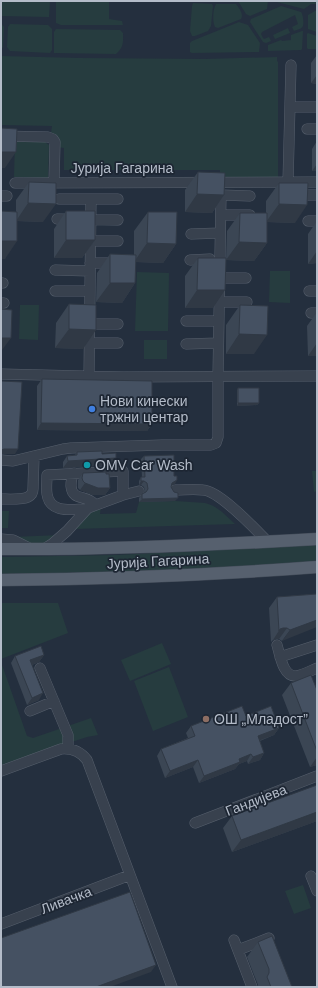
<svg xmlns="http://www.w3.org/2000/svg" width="318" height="988" viewBox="0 0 318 988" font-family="Helvetica,sans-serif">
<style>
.green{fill:#263c3f}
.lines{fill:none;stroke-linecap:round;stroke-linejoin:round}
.minor-casing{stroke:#565f6c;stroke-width:11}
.major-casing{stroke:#414a57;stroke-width:13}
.minor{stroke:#38414e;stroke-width:10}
.major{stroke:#56606e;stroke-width:12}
.wall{fill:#3b4654}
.shaded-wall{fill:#303945}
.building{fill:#455162;stroke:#303945}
.shop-dot{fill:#3f7fe0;stroke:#1d2633;stroke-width:1.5}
.culture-dot{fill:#0f9aa8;stroke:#1d2633;stroke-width:1.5}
.education-dot{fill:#8d6e63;stroke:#1d2633;stroke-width:1.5}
.labels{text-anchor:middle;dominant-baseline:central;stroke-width:3.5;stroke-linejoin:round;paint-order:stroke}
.street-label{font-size:14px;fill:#b4bcc9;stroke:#1d2633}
.poi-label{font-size:14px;fill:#b4bcc9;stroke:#1d2633;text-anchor:start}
</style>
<rect width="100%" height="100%" fill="#242f3e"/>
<!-- green -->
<path class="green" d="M1,1H50L49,17L1,16Z
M56,1H109V19L122,21L123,25H61L56,23Z
M238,1H268L267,9L250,16L246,14Z
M273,1H317V4H311L304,9Z
M193,3L212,4L213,6L211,26L208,31L195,36H192L190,31L192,6Z
M216,4H236C239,8 244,14 241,19L218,28L215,27C212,21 213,9 216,4Z
M281,6L301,12C303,14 304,23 303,26C302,29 296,30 294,31L292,27L298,24L295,15L262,32L261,34L263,38L264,39L269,37L271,41L266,43L263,42L250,22L251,19Z
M315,11H317V32L308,29V15Z
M239,22L248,25L260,43L259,52L192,53L190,52V43L192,41Z
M1,23L4,27L3,47L1,50Z
M10,24L48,25L52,29V50L50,53L10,51L7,47L8,27Z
M288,28L290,33L275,39L273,35Z
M56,29L120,30L123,33C123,43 124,47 116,54L54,53V32Z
M302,31H303L302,49L301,50L268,51V45L281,40L282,41L291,40V35Z
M308,33L317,36V49H308L307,48V34Z
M1,56L79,58L205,59L277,57V61L278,62V178L220,179V170H64V148L57,147L51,133L52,126L1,125Z
M15,140L45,142L49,145L48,178L14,177Z
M270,271H290V303L269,302Z
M137,272L169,273L168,331H135Z
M20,305H39L38,340L19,339Z
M144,340H167V359H144Z
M312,471H317V491L314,492Z
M175,501L205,503C218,506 226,516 235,524L74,529L89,513L101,506L100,514L136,513L139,502Z
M1,511H9L8,528H1Z
M61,535L50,543L24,544L11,537Z
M317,545V560L299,563C200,569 100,573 1,574V557L116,555Z
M1,603H58L68,633L1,659Z
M162,643L171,664L130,681L121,660Z
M1,662L27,736L33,738L91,718L98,735L87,737L1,765Z
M169,667L188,717L153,731L134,681Z
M303,885L311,908L294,914L285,891Z"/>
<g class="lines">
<!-- minor casing -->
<g class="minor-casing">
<path id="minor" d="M290,107H317
M307,129H317
M1,136L48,137L53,139L55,142L54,183
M288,182L291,65
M15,183L317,182
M307,195H317
M1,196H7
M59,199H118
M221,215H250
M57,219L118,220
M308,221H317
M191,234L220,233
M90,241H118
M190,260L210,259
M90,263H117
M55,270L90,271
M220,278H246
M1,283H3
M55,291H90
M309,291H317
M219,302H247
M1,303H4
M311,313H317
M186,321H219
M89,324H118
M89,343H118
M186,344L218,343
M1,374L123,377L317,376
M89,377L91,199
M1,460L13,461L63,449L71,448L162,445H211L216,443L218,437V377L221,195L250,196
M74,473C71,478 71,481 71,486C72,502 88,494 95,505
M175,490C184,490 194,489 203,490C220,491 255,529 268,542
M1,499C8,499 22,500 28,497C32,495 33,492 33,489L34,456
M86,509C72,509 50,514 47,494C46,488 47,482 47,475L123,471V495
M1,539L13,540L31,549
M44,549L52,544L67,531L88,508L123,495L139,491
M277,645C280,655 283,677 296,676C303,675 310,671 317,668
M280,657L317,645
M40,668L68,735V748
M30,711L54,701
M1,771L61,749C72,748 80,751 87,760L172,987
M195,823L317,776
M311,876L317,891
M1,924L130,875
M234,940L252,987
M238,950L269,938"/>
</g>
<!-- major casing -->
<g class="major-casing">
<path id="major" d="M1,549C106,550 212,545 317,539
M1,580C106,579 212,575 317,567"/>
</g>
<!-- minor -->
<use href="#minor" class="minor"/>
<!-- major -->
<use href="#major" class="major"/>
</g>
<!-- wall -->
<path class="wall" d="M317,55V84L311,83V63Z
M317,141V171H312V149Z
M198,172L224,195L212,213L185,212V190Z
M29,182L43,222L17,221L5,259H1V211L16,212V200Z
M279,183L295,223L267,222V243L254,261L226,260L227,231L240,213H266V201Z
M66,211L95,240L82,258H54V229Z
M148,212L176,244L163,263L136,262L135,283L122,303L96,302L97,273L110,254L134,255V231Z
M317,221V263L308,264V234Z
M198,258L213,308H185V276Z
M69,304L83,349L55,348L56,323Z
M240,305L254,354H226V325Z
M317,312V356H308L307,326Z
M42,379L152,424L147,431L37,430V386Z
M238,388L259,403L257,405L237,406V390Z
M77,452L102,454L116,458L112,465L63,468V462L67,456L75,455Z
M144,456L175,484L172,485L171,487L175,501L139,502V498L142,494L145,492L144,487L141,485H139V481L141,477H142L141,459Z
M83,473L110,488L105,495H93L80,490L78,488V480Z
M317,594L282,641L279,639H276L273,640L271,642L269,608L277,597Z
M44,655L39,662L32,665L39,700L27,705L11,663L15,656Z
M291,683L317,690V765L310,767L282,695Z
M246,716L279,728L274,735L260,741L264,753L260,760L248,764L247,761L239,764L235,769L199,783L193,767L165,778L157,756L161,749L188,738L186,733L191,726Z
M232,816L317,821L232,852L223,828Z
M258,942L292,987H258V985L247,957Z"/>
<!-- shaded-wall -->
<path class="shaded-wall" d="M317,75V84L311,83Z
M1,152H16L5,168H1Z
M317,164V171H312Z
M197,194L224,195L212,213L185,212Z
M28,203L56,204L43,222L16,221Z
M279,204L307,205L295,223L266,222Z
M66,240H95L82,258H54Z
M1,241H17L5,259H1Z
M239,242L267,243L254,261L226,260Z
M147,243L176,244L163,263L134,262Z
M317,251V263L308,264Z
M110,283H135L122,303L96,302Z
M197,290H225L213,308H185Z
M69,329L96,330L83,349L55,348Z
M239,334L267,335L254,354H226Z
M1,338H11L2,350H1Z
M317,343V356H308Z
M238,403H259L257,405L237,406Z
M41,423L152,424L147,431L37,430Z
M4,449H18L15,454H1V450Z
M116,458L112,465L63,468L68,461Z
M177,480L175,484L170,486L172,483Z
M141,481H144L141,485H139Z
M85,483L110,488L105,495H93L80,490Z
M178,498L175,501L139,502L142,499Z
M317,620V627L282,641L290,630Z
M283,628H287L279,639H276L273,640L280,629Z
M44,655L39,662L26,667L30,660Z
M43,693L39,700L27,705L32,698Z
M279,728L274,735L253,743L258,736Z
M264,753L260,760L248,764L253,757Z
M251,754L247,761L239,764L235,769L199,783L204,776L239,759Z
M317,757V765L310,767Z
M198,760L193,767L165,778L170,771Z
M317,812V821L232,852L241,840Z
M156,965L151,972L110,987H96Z"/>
<!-- building -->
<path class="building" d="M1,128L17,129L16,152H1Z
M198,172L225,173L224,195L197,194Z
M29,182L56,183V204L28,203Z
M279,183H308L307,205L279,204Z
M1,211L17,212V241H1Z
M66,211H95V240H66Z
M148,212H177L176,244L147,243Z
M240,213H267V243L239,242Z
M110,254L136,255L135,283H110Z
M198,258H226L225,290H197Z
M69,304L96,305V330L69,329Z
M240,305L268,306L267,335L239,334Z
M1,309L12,310L11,338H1Z
M42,379L152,381V424L41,423Z
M1,381L22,382L18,449H4L1,450Z
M238,388H259V403H238Z
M102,451V454L116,453V458L68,461L67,456L77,455V452Z
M174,455V476H177V480L172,483L171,487L174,492L178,493V498L142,499V494L146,492L148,489L147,483L144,481H141V477H145L144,456Z
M106,472V474H109L110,488H98L85,483L83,481L82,478L83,473Z
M317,594V620L290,630L287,628H283L280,629L279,631L277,597Z
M41,646L44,655L30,660L43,693L32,698L15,656Z
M311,675L317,690V751L291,683Z
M242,706L246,716L271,706L279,728L258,736L264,753L253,757L251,754L239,759L240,762L204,776L198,760L170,771L161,749L195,736L191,726Z
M317,786V812L241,840L232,816L317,785Z
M130,892L156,965L96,987H1V938Z
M272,936L292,987H271L267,977L269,973V969L258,942Z"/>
<!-- markers -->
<circle class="shop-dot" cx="92" cy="409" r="4"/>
<circle class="culture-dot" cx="87" cy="465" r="4"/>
<circle class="education-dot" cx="206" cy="719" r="4"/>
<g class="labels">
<!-- street labels -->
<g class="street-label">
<text x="122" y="168">Јурија Гагарина</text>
<text transform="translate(158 561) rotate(-3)">Јурија Гагарина</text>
<text transform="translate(256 800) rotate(-21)">Гандијева</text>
<text transform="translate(66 900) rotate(-21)">Ливачка</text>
</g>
<!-- poi labels -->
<g class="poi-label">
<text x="100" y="401">Нови кинески<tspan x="100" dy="16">тржни центар</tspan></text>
<text x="95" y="465">OMV Car Wash</text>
<text x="214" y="719">ОШ „Младост”</text>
</g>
</g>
<!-- border -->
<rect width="318" height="988" fill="none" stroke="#b4bcc9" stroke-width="4"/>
</svg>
